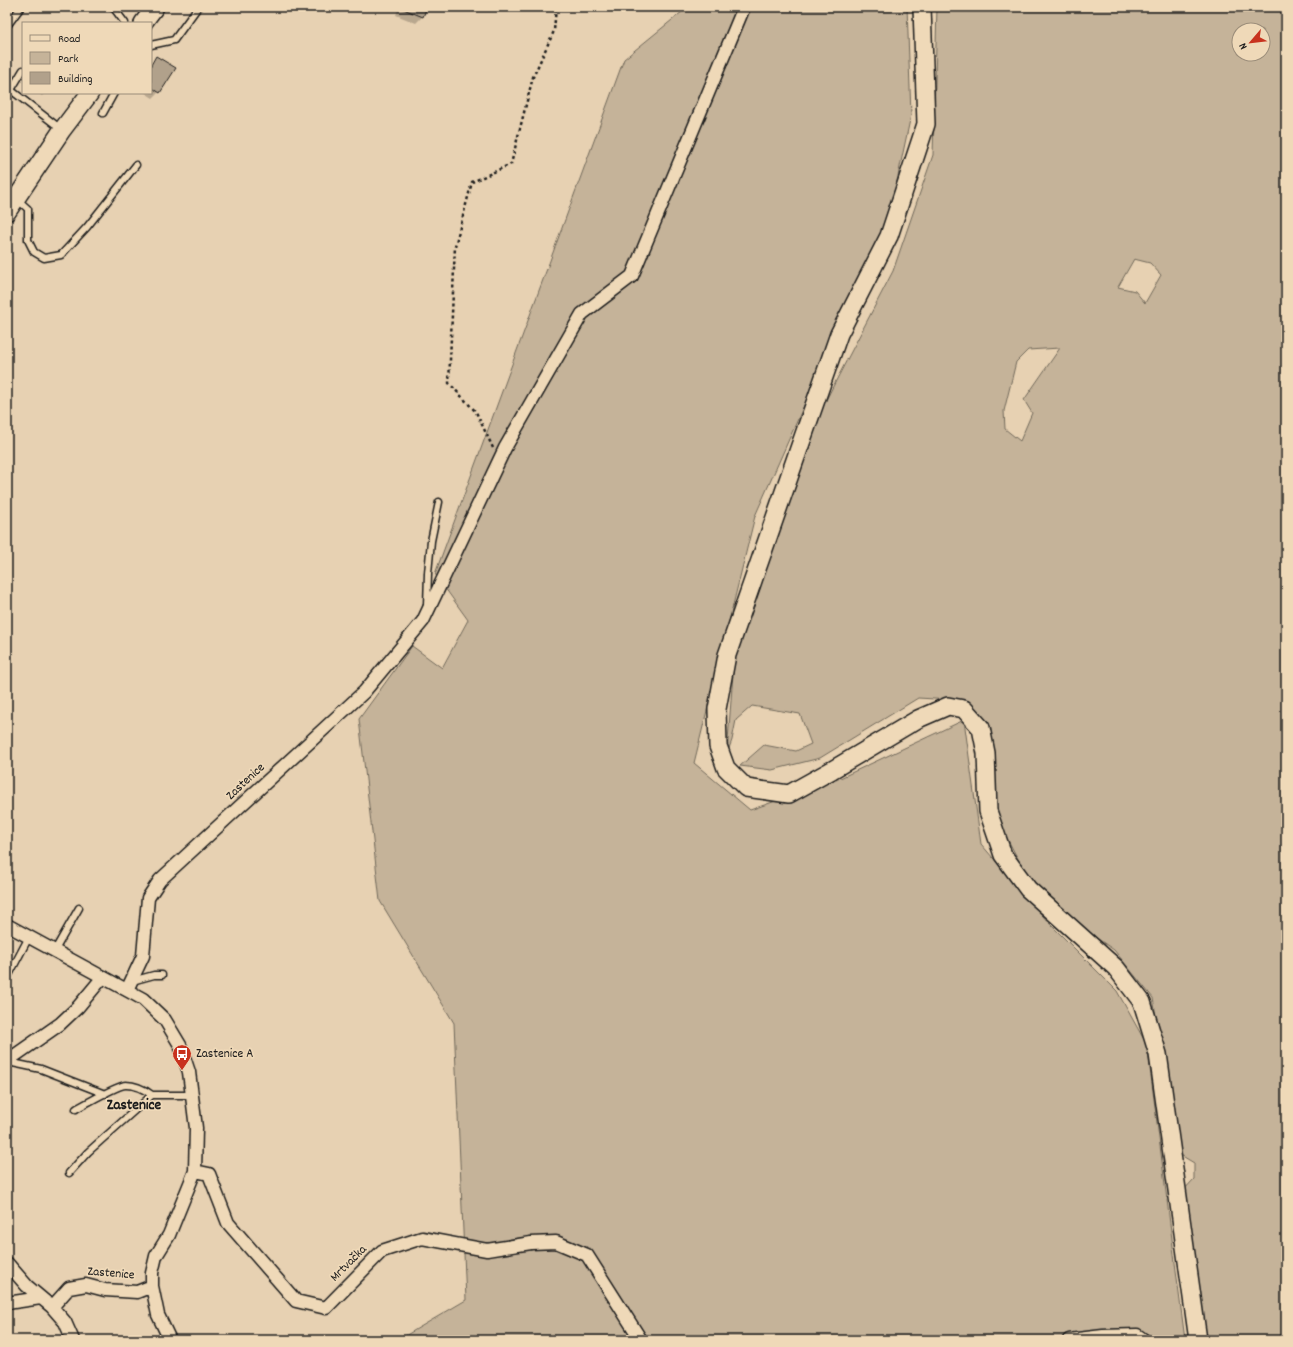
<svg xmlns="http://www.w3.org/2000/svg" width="1293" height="1347" viewBox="0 0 1293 1347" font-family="Dekko,sans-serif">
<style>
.green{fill:#c5b399;stroke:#70685a;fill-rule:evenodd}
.shadow{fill:#0003}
.building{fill:#b1a18b;stroke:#1c1c1c}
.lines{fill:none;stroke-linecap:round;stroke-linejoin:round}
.service-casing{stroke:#1c1c1c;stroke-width:9}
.minor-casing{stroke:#1c1c1c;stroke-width:15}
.secondary-casing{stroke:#1c1c1c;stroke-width:20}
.path{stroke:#1c1c1c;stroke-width:2.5;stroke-dasharray:3 3;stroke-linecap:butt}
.service{stroke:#efd9b8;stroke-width:6}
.minor{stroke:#efd9b8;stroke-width:12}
.secondary{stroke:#efd9b8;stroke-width:17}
.labels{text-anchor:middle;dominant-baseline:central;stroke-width:3.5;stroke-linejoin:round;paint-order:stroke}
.street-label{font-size:13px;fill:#1c1c1c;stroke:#efd9b8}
.poi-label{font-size:13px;fill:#1c1c1c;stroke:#efd9b8;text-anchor:start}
.quarter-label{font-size:15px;font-weight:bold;fill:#1c1c1c;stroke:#efd9b8}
</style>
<rect width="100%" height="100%" fill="#e7d1b2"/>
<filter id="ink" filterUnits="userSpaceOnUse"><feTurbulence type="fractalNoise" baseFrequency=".025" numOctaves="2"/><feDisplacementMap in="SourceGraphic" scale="8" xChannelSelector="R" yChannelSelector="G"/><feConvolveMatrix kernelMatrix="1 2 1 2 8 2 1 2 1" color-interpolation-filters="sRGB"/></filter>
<g filter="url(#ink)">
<!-- green -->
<path class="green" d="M688,7H907L911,115L891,209L755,516L694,763L750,810L836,780L964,720L981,844L1049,923L1117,991L1147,1045L1185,1340H398L466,1300L454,1023L380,901L359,719L412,646L442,668L468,620L435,574L624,59Z
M937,7H1286V1340H1206L1182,1192L1194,1179V1163L1179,1154L1153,998L1114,950L1082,928L1026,874L993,812L995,759L986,720L968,701L918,698L820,758L772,770L740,766L764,745L796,751L811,744L800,714L752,706L736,720L732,740L727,754L736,634L798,454L893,271L933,155ZM1239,30H1263V54H1239ZM1134,259L1150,263L1161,275L1145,303L1135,291L1118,287ZM1060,348L1024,400L1032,413L1020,441L1005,429L1004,411L1016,362L1028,350Z"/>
<!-- shadow -->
<path class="shadow" d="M399,7H426L422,17L416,23L396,15Z
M157,58L174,69L159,92L153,98L145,93H151V63Z
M38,93H45L42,96Z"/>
<!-- building -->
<path class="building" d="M402,7H427L423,17L401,8Z
M156,56L176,68L160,93L151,87V65Z"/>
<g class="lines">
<!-- service casing -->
<g class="service-casing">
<path id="service" d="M113,7L125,23
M7,26L21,7
M151,45L174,40L198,7
M7,87L61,129
M11,90L23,70
M103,113L114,93
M17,199L28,209V240L34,252L44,258L61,255L87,227L136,165
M427,606L428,573L431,541L439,502
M55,950L79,908
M10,973L29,937
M132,981L154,975H162
M8,1062L41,1069L105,1094
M76,1109C85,1104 118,1085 126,1085C136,1085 144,1089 152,1095
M69,1173L88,1152L152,1095H191"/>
</g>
<!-- minor casing -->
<g class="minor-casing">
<path id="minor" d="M7,925L143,999L165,1020L180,1045L189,1072L196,1128L195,1171L169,1235L156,1256L152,1273V1286L158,1315L170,1340
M127,990L143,956L148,898L160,880L364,692L423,621L505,448L582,314L632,276L744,7
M7,1061L60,1024L78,1007L103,977
M195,1171L209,1174L228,1223L296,1301L326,1308L382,1251L422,1238L487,1250L531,1243L556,1242L587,1255L641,1340
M7,1263L27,1286L52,1307
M7,1303L41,1298
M73,1340L65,1322L52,1307L69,1288L86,1285L105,1290L137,1292L152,1286
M1069,1340L1103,1336L1137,1335L1144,1340"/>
</g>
<!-- secondary casing -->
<g class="secondary-casing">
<path id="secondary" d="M922,7L926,124L889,236L839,334L727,655L717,709L718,746L726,768L746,788L789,794L832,770L918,719L948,706L964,709L981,728L986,753L988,811L1003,855L1028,889L1116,968L1142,1002L1158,1054L1198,1340
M143,23L155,7
M7,212L62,130L90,93"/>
</g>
<!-- path -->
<path class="path" d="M493,448L476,412L449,383L455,246L472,182L511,164L533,77L554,31L556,7"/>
<!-- service -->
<use href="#service" class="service"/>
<!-- minor -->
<use href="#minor" class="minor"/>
<!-- secondary -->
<use href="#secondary" class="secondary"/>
</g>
</g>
<!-- icons -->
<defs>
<g id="bus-pin" transform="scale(1)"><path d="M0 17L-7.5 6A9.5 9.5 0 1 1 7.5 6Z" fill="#c8321e" stroke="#efd9b8"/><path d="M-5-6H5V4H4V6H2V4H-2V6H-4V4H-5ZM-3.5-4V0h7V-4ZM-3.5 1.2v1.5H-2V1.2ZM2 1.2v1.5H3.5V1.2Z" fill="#fff"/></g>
</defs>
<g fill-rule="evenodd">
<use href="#bus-pin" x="182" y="1054"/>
</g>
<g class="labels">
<!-- street labels -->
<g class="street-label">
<text transform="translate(246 782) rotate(-43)">Zastenice</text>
<text transform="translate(349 1264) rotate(-45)">Mrtvačka</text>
<text transform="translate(111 1274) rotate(5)">Zastenice</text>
</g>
<!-- poi labels -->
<g class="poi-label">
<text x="196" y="1054">Zastenice A</text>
</g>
<!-- quarter labels -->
<g class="quarter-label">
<text x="134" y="1106">Zastenice</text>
</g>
</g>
<!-- margin -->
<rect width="1293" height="1347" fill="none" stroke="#efd9b8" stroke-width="24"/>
<rect x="12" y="12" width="1269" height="1323" fill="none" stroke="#1c1c1c" stroke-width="1.5" filter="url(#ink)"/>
<!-- legend -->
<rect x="22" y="22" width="130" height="72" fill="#efd9b8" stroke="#9b8d7a"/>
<rect x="30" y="35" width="20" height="6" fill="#efd9b8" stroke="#9b8d7a"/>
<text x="58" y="42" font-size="12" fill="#1c1c1c">Road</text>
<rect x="30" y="52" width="20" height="12" fill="#c5b399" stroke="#9b8d7a"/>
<text x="58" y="62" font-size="12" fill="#1c1c1c">Park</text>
<rect x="30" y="72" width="20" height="12" fill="#b1a18b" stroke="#9b8d7a"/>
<text x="58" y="82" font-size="12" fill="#1c1c1c">Building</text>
<!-- north arrow -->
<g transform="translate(1251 42) rotate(242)"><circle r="19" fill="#efd9b8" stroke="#9b8d7a"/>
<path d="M0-3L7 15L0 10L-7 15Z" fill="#c8321e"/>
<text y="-6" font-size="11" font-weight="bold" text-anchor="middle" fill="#1c1c1c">N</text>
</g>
</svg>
